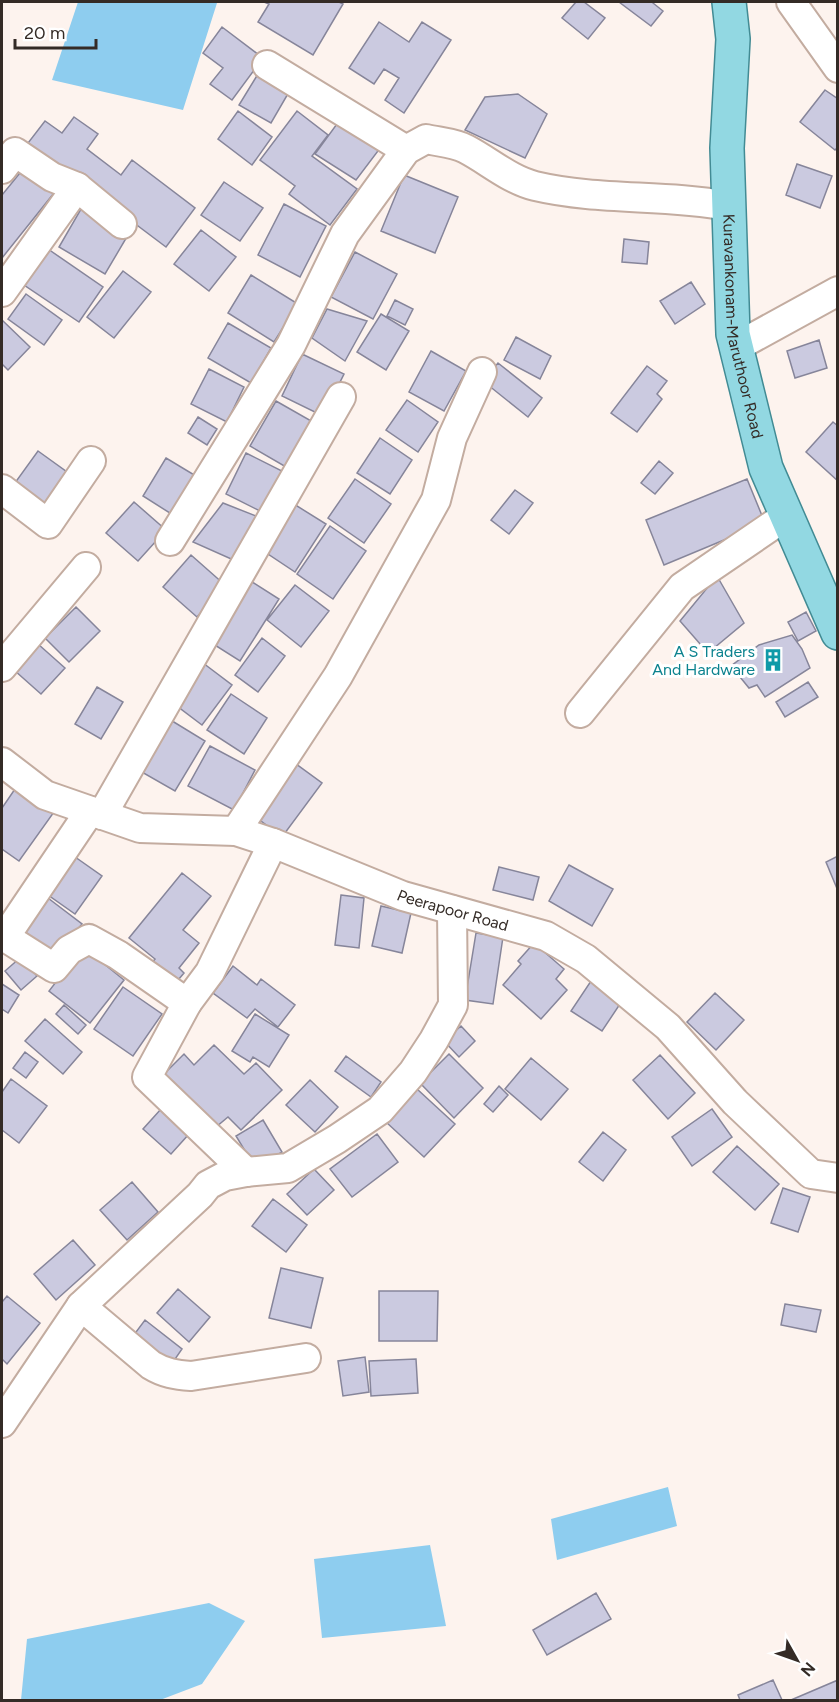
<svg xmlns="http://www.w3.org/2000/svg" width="839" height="1702" viewBox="0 0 839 1702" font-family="Figtree,sans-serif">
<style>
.water{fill:#8ecdef}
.building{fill:#cbcae0;stroke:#86859a;stroke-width:1.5}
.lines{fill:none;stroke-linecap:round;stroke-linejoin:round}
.minor-casing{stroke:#c3aca0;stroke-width:32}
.major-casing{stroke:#428b94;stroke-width:36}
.minor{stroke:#fff;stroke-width:28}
.major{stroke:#92d8e2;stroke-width:33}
.labels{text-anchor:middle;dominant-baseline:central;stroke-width:6;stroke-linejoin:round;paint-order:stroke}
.street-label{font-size:16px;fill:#342b26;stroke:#fff}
.culture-label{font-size:16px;fill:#0d838f;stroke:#fff;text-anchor:end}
</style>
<rect width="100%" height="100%" fill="#fdf3ee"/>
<!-- water -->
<path class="water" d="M78,2H210L217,3L183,110L52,80Z
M668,1487L677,1526L557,1560L551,1519Z
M430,1545L446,1626L322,1638L314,1559Z
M209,1603L245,1621L202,1684L160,1700H21L27,1639Z"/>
<!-- building -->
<path class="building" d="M264,2H339L343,4L313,55L258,22L269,4Z
M576,2H584L605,18L588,39L562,18Z
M619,2H654L653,3L663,11L651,26Z
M379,22L409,42L422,22L451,40L404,113L385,100L399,78L384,69L374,84L349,68Z
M222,27L263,58L232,100L210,84L223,68L203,53Z
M258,74L289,92L271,123L239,105Z
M825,90L838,99V147L835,150L800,122Z
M518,94L547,114L525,158L465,130L485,97Z
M238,111L272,137L252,165L218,139Z
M297,111L328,135L312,156L357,189L330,225L289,194L295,186L260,160Z
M74,117L98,134L87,149L121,175L132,160L195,208L166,247L28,143L45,121L62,133Z
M342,117L381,147L356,180L315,154Z
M797,164L832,176L820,208L786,195Z
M24,168L54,193L2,258V195Z
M404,175L458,197L435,253L381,231Z
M224,182L263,208L240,241L201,215Z
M284,204L326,226L300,277L258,255Z
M81,209L128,235L105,274L59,247Z
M201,230L236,257L209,291L174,264Z
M624,239L649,242L647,264L622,262Z
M48,249L103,287L79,322L24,285Z
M355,252L397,274L373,319L331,297Z
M123,271L151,292L114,338L87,317Z
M251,275L298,304L274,342L228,313Z
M691,282L705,304L675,324L660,301Z
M26,294L62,320L44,345L8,319Z
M395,300L413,309L405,325L387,316Z
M327,309L367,321L345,361L312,338Z
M381,314L409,331L386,370L357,352Z
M2,320L30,347L8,370L2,364Z
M228,323L271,348L251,383L208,358Z
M516,337L551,356L540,379L504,360Z
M819,340L827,368L795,378L787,351Z
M431,351L466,371L444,411L409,392Z
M302,354L344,374L323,416L282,396Z
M498,363L542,398L528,417L483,381Z
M647,366L667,381L657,394L662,399L637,432L611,413Z
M209,369L244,387L227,422L191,404Z
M407,400L438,422L418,452L386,430Z
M276,401L313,422L286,467L250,446Z
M198,417L217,429L207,445L188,433Z
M833,422L838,426V481L806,452Z
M380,438L412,460L390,494L357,473Z
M38,451L74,477L48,513L12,487Z
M246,453L282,471L262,512L226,494Z
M166,458L196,476L173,515L143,496Z
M659,461L673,473L655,494L641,483Z
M355,479L391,504L364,543L328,518Z
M747,479L765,523L664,565L646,520Z
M515,490L533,503L509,534L491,520Z
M289,501L326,524L295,572L259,548Z
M134,502L166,530L138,561L106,533Z
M223,503L261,518L238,562L193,542Z
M330,526L366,551L333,599L297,574Z
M191,555L225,585L197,617L163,587Z
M717,576L744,623L708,653L680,621Z
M249,580L279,599L240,661L210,642Z
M295,585L329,611L301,647L267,620Z
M76,607L100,631L69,662L45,638Z
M806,612L816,631L798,641L788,622Z
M792,635L802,649L810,668L765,697L757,685L749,688L731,666L759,645Z
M262,638L285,656L258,692L235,675Z
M38,644L65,668L41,694L14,670Z
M203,663L232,685L202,725L173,703Z
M808,682L818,697L785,717L776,702Z
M97,687L123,702L101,739L75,724Z
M231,694L267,718L244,754L207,730Z
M164,716L205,741L175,791L133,767Z
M210,746L255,770L234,810L188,786Z
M292,761L322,783L282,837L253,815Z
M17,786L54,812L19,861L2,849V808Z
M68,852L102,876L75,914L41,890Z
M838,856V891L826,862Z
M569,865L613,889L592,926L549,901Z
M499,867L539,877L533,900L493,890Z
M182,873L211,896L183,930L199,943L179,968L184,973L173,986L149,966L155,959L129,938Z
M44,895L82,924L56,956L19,927Z
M341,895L364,898L359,948L335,945Z
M381,906L411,913L402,953L372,946Z
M476,933L503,937L493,1004L465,1000Z
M534,943L564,969L556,979L567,990L541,1019L503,985L521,964L518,961Z
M83,947L124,980L90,1023L49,991Z
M21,957L37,976L21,990L5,971Z
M233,966L257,985L261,979L295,1005L278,1027L255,1009L247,1018L213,993Z
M591,981L622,1001L602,1031L571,1011Z
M2,984L19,995L8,1013L2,1009Z
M123,987L162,1014L133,1056L94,1029Z
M715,993L744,1020L716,1050L687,1022Z
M64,1005L86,1025L78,1034L56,1014Z
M255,1014L289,1035L269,1067L253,1057L250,1062L232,1051Z
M45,1019L82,1052L63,1074L25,1041Z
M461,1026L475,1041L459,1057L444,1041Z
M214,1045L244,1074L256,1063L282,1090L241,1130L228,1117L216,1127L164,1074L184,1054L194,1065Z
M25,1052L38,1062L26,1078L13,1068Z
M449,1054L483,1088L454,1118L420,1083Z
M660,1055L695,1093L668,1119L633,1080Z
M346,1056L381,1082L371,1097L335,1071Z
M531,1058L568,1089L541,1120L505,1089Z
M11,1079L47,1106L19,1143L2,1130V1092Z
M310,1080L338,1107L315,1132L286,1105Z
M499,1086L508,1095L493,1112L484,1104Z
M417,1089L455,1124L424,1157L386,1122Z
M161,1109L189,1134L171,1154L143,1129Z
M712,1109L732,1137L692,1166L672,1137Z
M263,1120L282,1152L256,1169L236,1136Z
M603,1132L626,1150L603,1181L579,1162Z
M377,1134L398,1162L352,1197L330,1169Z
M737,1146L779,1184L755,1210L713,1172Z
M314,1169L334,1190L307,1215L287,1194Z
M132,1182L158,1212L127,1240L100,1210Z
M783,1188L810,1197L798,1232L771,1223Z
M273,1199L307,1225L286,1252L252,1226Z
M73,1240L95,1265L56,1300L34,1274Z
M281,1268L323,1278L311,1328L269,1318Z
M178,1289L210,1317L189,1342L157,1313Z
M379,1291H438L437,1341H379Z
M7,1296L40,1323L7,1364L2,1359V1302Z
M785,1304L821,1310L816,1332L781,1325Z
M145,1320L182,1349L171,1365L133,1336Z
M365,1357L369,1392L343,1396L338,1361Z
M416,1359L418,1393L371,1396L369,1361Z
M596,1593L611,1619L547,1655L533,1630Z
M773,1680L782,1700H740L738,1695Z
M838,1680V1700H791Z"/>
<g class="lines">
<!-- minor casing -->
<g class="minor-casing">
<g id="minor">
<path d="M791,2L838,68"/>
<path d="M267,65L406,150"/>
<path d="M2,169L15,152L52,177L77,187L122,224"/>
<path d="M2,292L77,187"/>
<path d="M736,347L838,291"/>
<path d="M2,489L48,524L91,461"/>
<path d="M170,541L291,345L345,234L406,150L426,139C439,142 455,143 466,149C489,161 510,180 535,186C599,201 664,194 728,206"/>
<path d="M2,667L86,567"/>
<path d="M580,713L682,587L786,516"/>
<path id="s1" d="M2,762L45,795L140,828L236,831L273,843L403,896L546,936L586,959L668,1027L735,1102L811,1174L838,1178"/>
<path d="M90,811L5,937L54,968L69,950L89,939L118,955L187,1003L210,972L273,843"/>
<path d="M102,815L341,397"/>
<path d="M236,831L338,676L436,500L452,438L482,372"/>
<path d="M187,1003L147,1077L246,1172"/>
<path d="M81,1306L151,1365C164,1373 176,1375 191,1376L306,1358"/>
<path d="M2,1423L81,1306L200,1195L208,1185L225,1176L246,1172L288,1168L337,1139L380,1110L413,1072L434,1040L453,1005L452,910"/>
</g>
</g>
<!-- major casing -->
<g class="major-casing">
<g id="major">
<path id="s2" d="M729,2L733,39L727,148L733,334L766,468L838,633"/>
</g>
</g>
<!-- minor -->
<use href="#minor" class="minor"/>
<!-- major -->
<use href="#major" class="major"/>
</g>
<!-- icons -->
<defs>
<g id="building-bare" transform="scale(1.8)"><path d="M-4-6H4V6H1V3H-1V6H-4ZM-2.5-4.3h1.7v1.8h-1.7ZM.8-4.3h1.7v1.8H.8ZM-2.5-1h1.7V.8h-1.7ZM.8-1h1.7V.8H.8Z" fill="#0f9aa8" stroke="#fff" stroke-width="2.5" paint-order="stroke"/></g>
</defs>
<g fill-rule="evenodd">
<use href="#building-bare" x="773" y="660"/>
</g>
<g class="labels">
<!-- street labels -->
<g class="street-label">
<text stroke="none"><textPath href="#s2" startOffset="326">Kuravankonam-Maruthoor Road</textPath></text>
<text stroke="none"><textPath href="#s1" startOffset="482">Peerapoor Road</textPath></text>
</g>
<!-- culture labels -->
<g class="culture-label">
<text x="755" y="651">A S Traders<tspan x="755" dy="18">And Hardware</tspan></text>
</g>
</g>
<!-- border -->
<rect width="839" height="1702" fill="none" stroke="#342b26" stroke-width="6"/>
<!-- north arrow -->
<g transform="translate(797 1660) rotate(130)" stroke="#ffffff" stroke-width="4.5" paint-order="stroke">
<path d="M0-4.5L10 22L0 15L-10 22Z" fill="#342b26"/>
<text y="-9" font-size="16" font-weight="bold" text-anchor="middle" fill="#342b26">N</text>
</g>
<!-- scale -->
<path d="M15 39v9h81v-9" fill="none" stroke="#342b26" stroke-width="3"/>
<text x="24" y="39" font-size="18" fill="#342b26" stroke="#ffffff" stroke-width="4.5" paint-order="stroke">20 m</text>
</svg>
